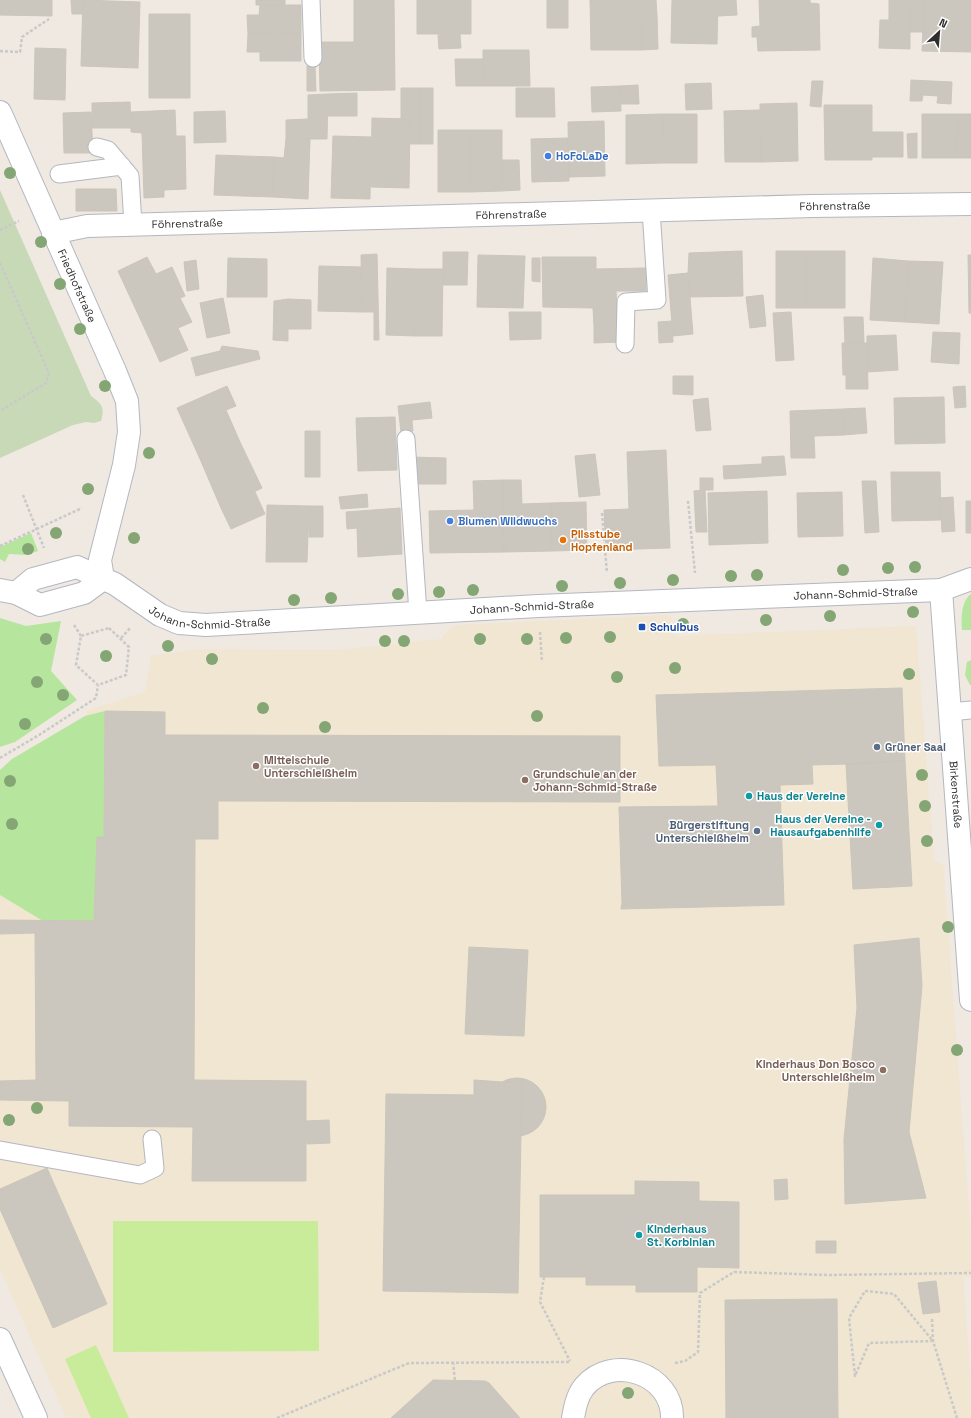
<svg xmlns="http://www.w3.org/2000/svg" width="971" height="1418" viewBox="0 0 971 1418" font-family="'Space Grotesk',sans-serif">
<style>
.education{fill:#f0e6d1}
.green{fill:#b6e59e}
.cemetery{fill:#c8d9b8}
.pitch{fill:#c9ec9a}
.building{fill:#cbc7bf;stroke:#cbc5ba}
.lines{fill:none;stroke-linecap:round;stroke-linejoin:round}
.lane-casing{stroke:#b4b7c1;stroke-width:19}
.street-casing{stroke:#b4b7c1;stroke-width:24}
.path{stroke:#c9c9c9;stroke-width:2.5;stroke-dasharray:3 2;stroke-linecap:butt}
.lane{stroke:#fff;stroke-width:17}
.street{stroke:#fff;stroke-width:22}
.tree{fill:#84a574}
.shop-dot{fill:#3f7fe0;stroke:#fff;stroke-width:1.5}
.food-dot{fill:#e8710a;stroke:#fff;stroke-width:1.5}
.transit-dot{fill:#1a4fb4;stroke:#fff;stroke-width:1.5}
.service-dot{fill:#5c6f8a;stroke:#fff;stroke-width:1.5}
.education-dot{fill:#8d6e63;stroke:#fff;stroke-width:1.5}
.culture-dot{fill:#0f9aa8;stroke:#fff;stroke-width:1.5}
.labels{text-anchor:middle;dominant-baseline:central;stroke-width:3;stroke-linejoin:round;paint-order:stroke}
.shop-label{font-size:11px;font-weight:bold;fill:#366cbe;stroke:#fff;text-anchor:start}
.street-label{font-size:11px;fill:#2e2e2e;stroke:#fff}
.food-label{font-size:11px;font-weight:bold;fill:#c56008;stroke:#fff;text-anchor:start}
.transit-label{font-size:11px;font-weight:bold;fill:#164399;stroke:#fff;text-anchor:start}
.service-label{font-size:11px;font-weight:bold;fill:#4e5e75;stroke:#fff;text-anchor:start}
.education-label{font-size:11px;font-weight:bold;fill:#785e54;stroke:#fff;text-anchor:start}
.culture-label{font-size:11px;font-weight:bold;fill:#0d838f;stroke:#fff;text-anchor:start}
</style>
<rect width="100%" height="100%" fill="#efe9e1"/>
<!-- education -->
<path class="education" d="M671,615V632L676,636L916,626L934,861L943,864L971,1236V1277H963L971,1385V1418H66L0,1269V893L88,710L145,692L151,656L198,649L336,650L442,639L443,635L456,625Z"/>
<!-- green -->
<path class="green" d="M31,533L38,551L26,555L9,554L5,562L0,559V547Z
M971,594V630H962C961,619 961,601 971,594Z
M0,618L26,626L61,621L51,671L77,700L15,742L0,747Z
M971,660V685H970L965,675L967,662Z
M105,711L104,837H97L94,921H43L0,895V770L12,759L85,716Z"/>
<!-- cemetery -->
<path class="cemetery" d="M0,190L91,396C102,404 105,407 101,421L94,423L86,422L73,425L0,458Z"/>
<!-- pitch -->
<path class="pitch" d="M113,1221H318L319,1351L113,1352Z
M96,1345L129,1418H91L65,1359Z"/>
<!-- building -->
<path class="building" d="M0,0H52V16L0,15Z
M71,0H83V14H72Z
M83,0L140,2L138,68L81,66Z
M256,0H285V5H256Z
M354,0H394L395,90L320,91L319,42H354Z
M417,0H471V34H417Z
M547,0H568V28H547Z
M590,0H642V50H591Z
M642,0H656L657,16H642Z
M672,0H718L717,44L671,43Z
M718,0H736L737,15L718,16Z
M759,0H810V3L819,4L820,50L758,51L757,37H752V27L760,26Z
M889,0H910V49L879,48L880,20H889Z
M910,0H924V32H910Z
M924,0H971V52L922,51Z
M260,5H301V33L248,34L247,15H259Z
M149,14H190V98H149Z
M642,16H657L658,49L642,50Z
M301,33V61H260V52H247L248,34Z
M460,34L461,48L439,49L438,35Z
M35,48L66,49L65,100L34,99Z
M483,50H529L530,86H483Z
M455,59H483V86H456Z
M307,66L315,67L316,91H307Z
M911,80L952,82L951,104L937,103L938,96L923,95L922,101H910Z
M812,81H823L821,107L810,106Z
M711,83L712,109L686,110L685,84Z
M638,85L639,104H621L620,86Z
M620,86L621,111L592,112L591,87Z
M401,88H420V144H410V119H401Z
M420,88H433V144H420Z
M516,88H554L555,117H516Z
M357,93V116H328V94Z
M328,94L327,139H286V120L308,119V95Z
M130,102L131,128H92V103Z
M797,103L798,161L761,162L760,104Z
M824,105H872V132H903V157H872V160H825Z
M175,110L176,136H185L186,189L164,190V197L144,198L142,133L131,132V112Z
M760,110L761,162H725L724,111Z
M225,111L226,142L194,143V112Z
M91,112L93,153H64L63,113Z
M663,114H697V163H664Z
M663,114L664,163L626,164V115Z
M922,114H958L957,158H922Z
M958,114H971V158H957Z
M372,118L410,119L409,188L371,187Z
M604,121L605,176L569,177L568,122Z
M438,130H470V192H438Z
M470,130H502V191L470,192Z
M917,133V158H908L907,134Z
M333,136L371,137L370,199L331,198Z
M568,138L569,181L532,182L531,139Z
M286,139H310L308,199L273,197L274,157L284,158Z
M216,155L274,157L273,197L214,195Z
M502,160H519L520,190L502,191Z
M76,189H116L117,211H76Z
M742,251L743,296L690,297L688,273L689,253Z
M776,251H806V308H776Z
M806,251H845V308H806Z
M443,252H468L467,285H443Z
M377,254L379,340H374V312H362L361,255Z
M478,255L525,256L523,308L477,307Z
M968,255H971V313H969Z
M147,257L156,274L172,267L185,296L180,298L192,322L150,340L118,271Z
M542,257H596V269L646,268V291H616L618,325L594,326L593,308L543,307Z
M228,258L267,259V297H227Z
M532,258H540V282L532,281Z
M873,258L908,261L905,322L870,320Z
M196,260L199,289L187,291L184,262Z
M908,261L943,262L939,324L905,322Z
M319,266L361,267L362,312L318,311Z
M387,268L416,269V336L386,335Z
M416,269H443L442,336H416Z
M688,273L693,334L673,336L668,275Z
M763,295L766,326L750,328L746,297Z
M223,298L230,333L207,338L200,303Z
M288,299V341L273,340L274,301Z
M288,299L311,300V329H288Z
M509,312H541V339L510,340Z
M791,312L794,360L776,361L773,313Z
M844,317H863L864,343H845Z
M672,321L673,342L659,343L658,322Z
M618,325L619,342L594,343V326Z
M178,328L188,350L160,362L150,340Z
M933,332L960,333L959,364L931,362Z
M896,335L898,370L867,372V336Z
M842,343H867L868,389H846V375H843Z
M222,346L258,351L260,359L225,368L220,351Z
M220,351L225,368L196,376L191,358Z
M673,376H693V395L673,394Z
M227,386L236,406L226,410L240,442L200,459L177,408Z
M965,386L966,407L955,408L953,387Z
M944,397L945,443L895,444L894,398Z
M708,398L711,430L696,431L693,400Z
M430,402L432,418L412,420L413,431L401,432L398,406Z
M865,408L867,433L844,435L843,409Z
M843,409L844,435L814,436L815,458H791L790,411Z
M395,417L397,470L358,471L356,418Z
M305,431H320V477H305Z
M240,442L262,488L221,508L200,459Z
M666,450L670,548L606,550L604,510L629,509L627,452Z
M595,454L600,495L579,497L575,456Z
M784,456L786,475L724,479L723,466L762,464V457Z
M411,457L446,458V484H412Z
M891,472H940L941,520L892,521Z
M700,478H713V490H700Z
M503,480L504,552L430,553L429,511L474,510L473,481Z
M503,480H521L522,504L551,503L552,551L504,552Z
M862,481H876L879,532L865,533Z
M705,490L707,532H696L694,491Z
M767,491L768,543L709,545L708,493Z
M255,492L265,514L231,529L221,508Z
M842,492L843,536L798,537L797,493Z
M367,494L368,507L341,509L339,497Z
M953,497L955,531L942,532L940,498Z
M966,501H971V533H966Z
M586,502L587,550L552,551L551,503Z
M267,505L309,506L307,562H266Z
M309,506H323V537H309Z
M400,508L402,554L358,557L357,528L347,529L346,512Z
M902,688L905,761L846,764L812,765L813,784L780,785L784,905L621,909L622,903L619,807L718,806L716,765L659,766L656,695Z
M105,711L165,712V735L620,736V802L218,801V839H195L194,1080L306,1081V1181H192L193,1127L69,1126V1101L0,1100V1081L36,1080L35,933L0,934V920L94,921L97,837H104Z
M905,761L912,886L853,889L846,764Z
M919,938L922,986L909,1132L926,1198L845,1204L844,1139L857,1008L854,945Z
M469,947L528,950L524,1036L465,1034Z
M488 1107a29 29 0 1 1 58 0a29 29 0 1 1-58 0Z
M474,1080L502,1082L522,1081L518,1293L383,1291L386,1094L474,1095Z
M329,1120L330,1143L307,1144L306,1121Z
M47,1168L107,1304L53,1328L0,1209V1189Z
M787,1179L788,1199L775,1200L774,1180Z
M635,1181L699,1182V1201L739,1202V1268L697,1267V1292H636V1285H586V1277H540V1195H635Z
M816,1241H836V1253H816Z
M936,1281L940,1312L923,1314L918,1283Z
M837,1299L838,1418H726L725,1300Z
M433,1380L485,1381L489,1383L520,1418H391Z"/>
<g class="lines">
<!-- lane casing -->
<g class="lane-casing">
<path id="lane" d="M311,0L313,58
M97,147L108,150L130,176L133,225
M59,174L122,166
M625,344L626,302L657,300L651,210
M406,439L418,613
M950,712L971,710
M0,1150L140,1175L155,1168L152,1139"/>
</g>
<!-- street casing -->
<g class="street-casing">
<g id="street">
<path id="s1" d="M0,112L115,371L127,401L129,432L124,465L100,560L103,579"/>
<path id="s2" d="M53,233L87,226L812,206L971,204"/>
<path d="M0,590L16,593L40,605L84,593L103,579"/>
<path id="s3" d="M941,590L971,1000"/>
<path id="s4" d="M16,593L33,579L77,567L115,584L160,615L179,623L206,625L538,606L941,590L971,579"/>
<path d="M0,1339L36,1418"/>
<path d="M573,1418C575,1407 577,1396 584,1387C612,1353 673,1374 672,1418"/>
</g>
</g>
<!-- path -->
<path class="path" d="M0,51L20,52L22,37L49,19
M0,230L19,221
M0,263L49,373L46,383L0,411
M23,495L44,548
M688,501L695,573
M602,513L607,573
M0,546L82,508
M74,625L81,636
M109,628L129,647L126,675L98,685L76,665L81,636Z
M540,632L542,662
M121,638L131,627
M0,758L39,735L96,698L98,685
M544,1277L540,1302L570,1361
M865,1291L894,1294L933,1341L869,1343L855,1376L849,1318Z
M932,1319L933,1341L957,1418
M453,1362L455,1381
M675,1363L685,1361L698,1352L700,1293L734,1272L828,1275L971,1273
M277,1418L409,1363L571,1362"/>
<!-- lane -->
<use href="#lane" class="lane"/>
<!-- street -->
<use href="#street" class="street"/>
</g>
<!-- trees -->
<g class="tree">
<circle cx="10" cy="173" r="6"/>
<circle cx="41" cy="242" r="6"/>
<circle cx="60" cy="284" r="6"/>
<circle cx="80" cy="329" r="6"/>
<circle cx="105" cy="386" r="6"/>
<circle cx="149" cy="453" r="6"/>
<circle cx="88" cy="489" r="6"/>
<circle cx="56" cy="533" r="6"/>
<circle cx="134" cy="538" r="6"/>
<circle cx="28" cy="549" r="6"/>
<circle cx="915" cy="567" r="6"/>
<circle cx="888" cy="568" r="6"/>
<circle cx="843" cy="570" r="6"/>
<circle cx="757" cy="575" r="6"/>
<circle cx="731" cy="576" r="6"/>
<circle cx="673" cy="580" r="6"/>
<circle cx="620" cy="583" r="6"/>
<circle cx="562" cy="586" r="6"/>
<circle cx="473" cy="590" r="6"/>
<circle cx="439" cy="592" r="6"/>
<circle cx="398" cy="594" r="6"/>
<circle cx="331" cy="598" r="6"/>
<circle cx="294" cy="600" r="6"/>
<circle cx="913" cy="612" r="6"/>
<circle cx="830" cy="616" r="6"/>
<circle cx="766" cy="620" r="6"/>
<circle cx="683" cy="624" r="6"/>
<circle cx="610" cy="637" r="6"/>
<circle cx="566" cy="638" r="6"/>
<circle cx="46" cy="639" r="6"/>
<circle cx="480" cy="639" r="6"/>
<circle cx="527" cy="639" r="6"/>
<circle cx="385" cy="641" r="6"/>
<circle cx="404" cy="641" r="6"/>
<circle cx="168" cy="646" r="6"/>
<circle cx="106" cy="656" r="6"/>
<circle cx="212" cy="659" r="6"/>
<circle cx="675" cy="668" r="6"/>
<circle cx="909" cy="674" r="6"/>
<circle cx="617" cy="677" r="6"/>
<circle cx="37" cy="682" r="6"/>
<circle cx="63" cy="695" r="6"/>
<circle cx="263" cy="708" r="6"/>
<circle cx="537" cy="716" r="6"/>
<circle cx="25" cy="724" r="6"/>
<circle cx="325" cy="727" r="6"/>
<circle cx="922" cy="775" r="6"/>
<circle cx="10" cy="781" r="6"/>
<circle cx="925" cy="806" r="6"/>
<circle cx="12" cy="824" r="6"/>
<circle cx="927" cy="841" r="6"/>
<circle cx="948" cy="927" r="6"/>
<circle cx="957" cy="1050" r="6"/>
<circle cx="37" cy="1108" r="6"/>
<circle cx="9" cy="1120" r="6"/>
<circle cx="628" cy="1393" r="6"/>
</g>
<!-- markers -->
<g class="shop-dot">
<circle cx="548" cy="156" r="4"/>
<circle cx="450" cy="521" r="4"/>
</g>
<circle class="food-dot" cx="563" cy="540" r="4"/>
<rect class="transit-dot" x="638" y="623" width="8" height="8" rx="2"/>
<g class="service-dot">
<circle cx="877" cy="747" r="4"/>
<circle cx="757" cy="831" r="4"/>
</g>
<g class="education-dot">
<circle cx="256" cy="766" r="4"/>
<circle cx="525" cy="780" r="4"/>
<circle cx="883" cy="1070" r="4"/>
</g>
<g class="culture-dot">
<circle cx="749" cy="796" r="4"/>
<circle cx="879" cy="825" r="4"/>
<circle cx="639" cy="1235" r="4"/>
</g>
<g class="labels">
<!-- shop labels -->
<g class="shop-label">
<text x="556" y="156">HoFoLaDe</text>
<text x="458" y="521">Blumen Wildwuchs</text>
</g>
<!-- street labels -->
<g class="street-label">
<text stroke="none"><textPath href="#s2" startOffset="783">Föhrenstraße</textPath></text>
<text stroke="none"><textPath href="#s2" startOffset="459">Föhrenstraße</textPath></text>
<text stroke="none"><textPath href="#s2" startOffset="135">Föhrenstraße</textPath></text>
<text stroke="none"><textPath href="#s1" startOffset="190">Friedhofstraße</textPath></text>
<text stroke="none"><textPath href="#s4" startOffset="862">Johann-Schmid-Straße</textPath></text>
<text stroke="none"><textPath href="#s4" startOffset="538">Johann-Schmid-Straße</textPath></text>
<text stroke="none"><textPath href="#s4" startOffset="214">Johann-Schmid-Straße</textPath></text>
<text stroke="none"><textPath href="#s3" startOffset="205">Birkenstraße</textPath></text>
</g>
<!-- food labels -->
<g class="food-label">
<text x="571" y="534">Pilsstube<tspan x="571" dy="13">Hopfenland</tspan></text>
</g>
<!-- transit labels -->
<g class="transit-label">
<text x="650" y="627">Schulbus</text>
</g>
<!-- service labels -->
<g class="service-label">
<text x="885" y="747">Grüner Saal</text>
<text x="749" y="825" text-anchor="end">Bürgerstiftung<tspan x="749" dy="13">Unterschleißheim</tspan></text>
</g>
<!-- education labels -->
<g class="education-label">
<text x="264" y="760">Mittelschule<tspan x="264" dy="13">Unterschleißheim</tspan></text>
<text x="533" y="774">Grundschule an der<tspan x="533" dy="13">Johann-Schmid-Straße</tspan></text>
<text x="875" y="1064" text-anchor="end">Kinderhaus Don Bosco<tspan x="875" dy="13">Unterschleißheim</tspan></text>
</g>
<!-- culture labels -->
<g class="culture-label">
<text x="757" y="796">Haus der Vereine</text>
<text x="871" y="819" text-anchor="end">Haus der Vereine -<tspan x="871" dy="13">Hausaufgabenhilfe</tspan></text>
<text x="647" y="1229">Kinderhaus<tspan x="647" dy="13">St. Korbinian</tspan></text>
</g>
</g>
<!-- north arrow -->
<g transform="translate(939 32) rotate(26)" stroke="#ffffff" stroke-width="3" paint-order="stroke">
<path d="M0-3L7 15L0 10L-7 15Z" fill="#2e2e2e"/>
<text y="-6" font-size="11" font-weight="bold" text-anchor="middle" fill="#2e2e2e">N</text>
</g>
</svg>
